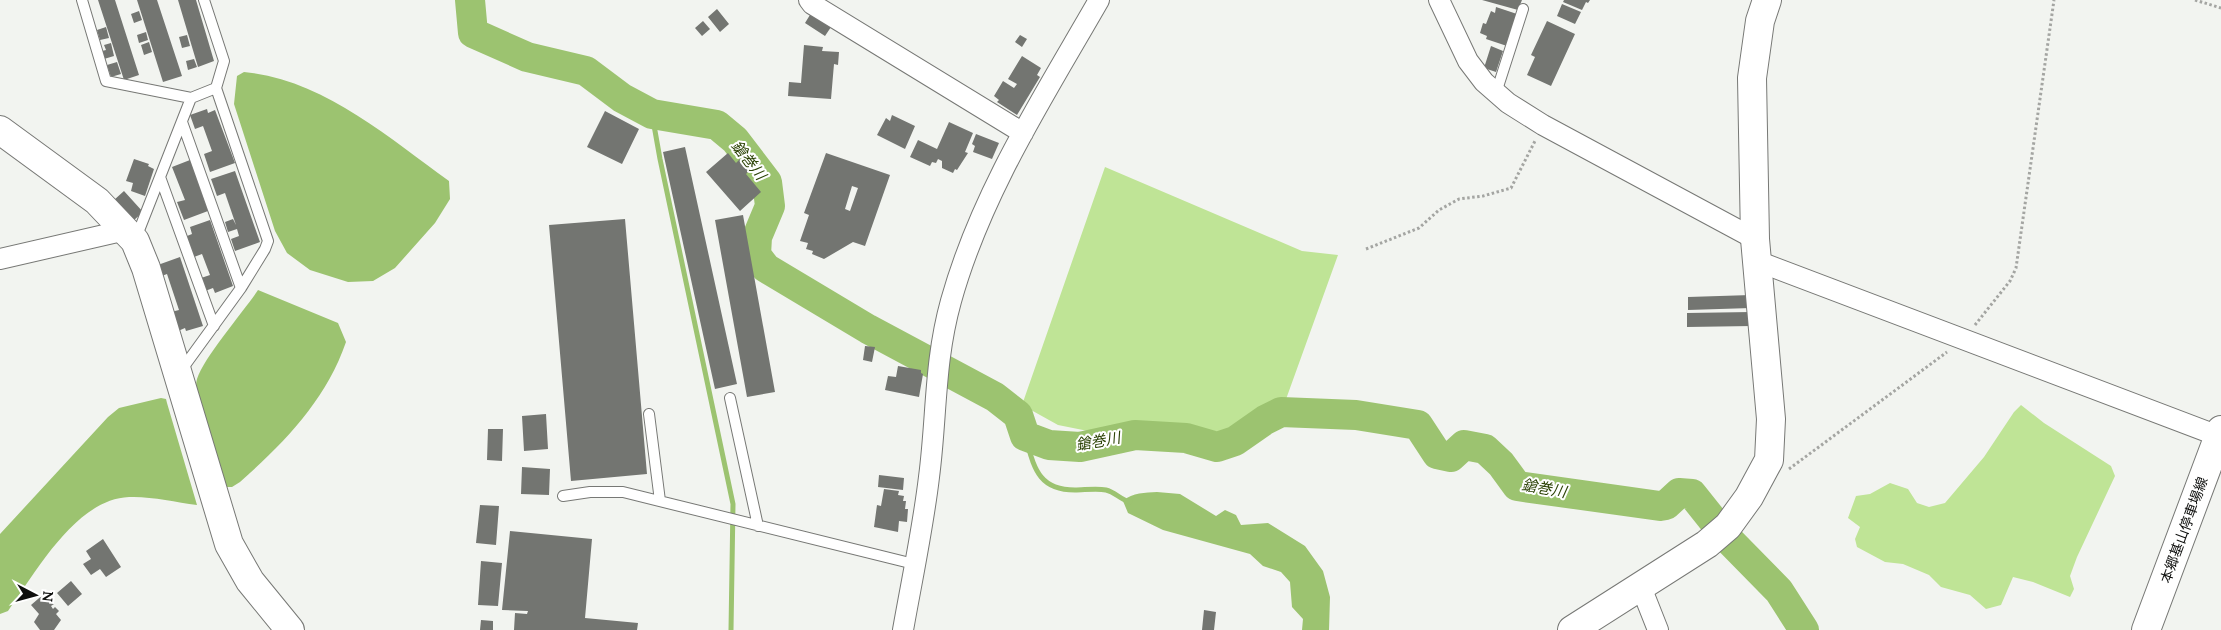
<svg xmlns="http://www.w3.org/2000/svg" width="2221" height="630" viewBox="0 0 2221 630" font-family="Lora,'Noto Sans JP',serif">
<style>
.green{fill:#bfe496}
.water{fill:#9cc370}
.lines{fill:none;stroke-linecap:round;stroke-linejoin:round}
.stream{stroke:#9cc370;stroke-width:5}
.river{stroke:#9cc370;stroke-width:30}
.building{fill:#737571;fill-rule:evenodd}
.lane-casing{stroke:#777875;stroke-width:12}
.street-casing{stroke:#777875;stroke-width:22}
.secondary-casing{stroke:#777875;stroke-width:30}
.path{stroke:#a4a5a2;stroke-width:3;stroke-dasharray:2.5 2.5;stroke-linecap:butt}
.lane{stroke:#fff;stroke-width:10}
.street{stroke:#fff;stroke-width:20}
.secondary{stroke:#fff;stroke-width:28}
.labels{text-anchor:middle;dominant-baseline:central;stroke-width:4;stroke-linejoin:round;paint-order:stroke}
.street-label{font-size:14px;fill:#0e0f0d;stroke:#fff}
.water-label{font-size:15px;font-style:italic;fill:#2c4306;stroke:#fff}
</style>
<rect width="100%" height="100%" fill="#f2f4f0"/>
<!-- green -->
<path class="green" d="M1105,167L1302,251L1338,255L1285,402L1261,413L1231,433L1210,438L1168,428L1093,432L1058,425L1022,405Z
M2021,405L2044,423L2111,466L2115,476L2077,557L2070,576L2074,589L2070,597L2033,582L2013,577L2001,605L1986,609L1970,595L1941,587L1929,575L1903,564L1885,562L1857,547L1855,539L1860,527L1848,518L1856,496L1870,494L1890,483L1908,489L1917,503L1929,507L1945,503L1984,457L2014,412Z"/>
<!-- water -->
<path class="water" d="M244,72C322,79 388,137 449,181L450,199L435,223L395,268L373,281L348,282L310,270L287,253L275,231L234,104L237,76Z
M258,290L338,323L346,342C326,400 285,442 240,482L232,487H221C214,463 191,401 197,379C204,357 244,311 258,290Z
M161,398L166,399L167,403L197,505C175,502 150,496 129,497C76,499 36,572 8,611L0,614V534L108,417L119,408Z
M1157,492L1180,494L1216,516L1225,510L1236,515L1241,525L1268,523L1305,546L1323,571L1330,597L1329,630H1302L1303,619L1292,607L1290,582L1281,572L1263,566L1250,554L1163,530L1128,513L1123,501C1133,492 1145,493 1157,492Z"/>
<g class="lines">
<!-- stream -->
<path class="stream" d="M652,114L660,159L733,504L731,630
M1025,436C1034,466 1037,490 1075,490C1084,490 1097,488 1106,490C1115,492 1121,500 1130,502"/>
<!-- river -->
<path class="river" d="M470,0L473,33L527,57L586,71L622,98L652,114L717,125L735,140L767,182L770,206L757,237L756,255L766,268L868,329L995,397L1018,415L1025,436L1049,445L1080,447L1135,435L1186,438L1217,447L1235,441L1265,420L1281,412L1356,415L1418,425L1437,454L1451,457L1464,445L1485,449L1501,464L1517,486L1660,506L1666,505L1679,493L1692,494L1727,538L1779,591L1804,630"/>
</g>
<!-- building -->
<path class="building" d="M98,0H115L139,75L124,80Z
M137,0H157L182,76L163,82Z
M178,0H196L214,61L198,67Z
M1482,0H1522L1518,10Z
M1564,0H1590L1588,3L1586,2L1582,10L1563,2Z
M1562,4L1581,12L1575,24L1557,16Z
M1496,7L1517,14L1507,46L1486,39L1487,36L1480,33L1483,23L1486,24L1491,11L1495,13Z
M717,9L729,24L720,32L708,17Z
M813,10L833,24L825,36L805,23Z
M139,11L142,20L134,23L131,14Z
M703,21L710,29L702,36L695,28Z
M1547,21L1575,34L1551,86L1527,75L1535,57L1531,55Z
M106,27L109,38L100,40L97,30Z
M146,32L148,40L139,43L137,35Z
M187,35L190,46L182,48L179,37Z
M1020,35L1027,39L1022,47L1015,42Z
M149,42L152,52L144,55L141,45Z
M111,43L114,56L104,59L102,51L106,50L104,45Z
M804,45L823,47L822,51L839,52L838,65L834,64L831,99L788,96L789,82L801,83Z
M1491,46L1503,51L1496,72L1484,68Z
M1022,56L1041,68L1037,75L1040,77L1017,115L997,102L999,100L994,96L1003,81L1014,88L1017,84L1008,79Z
M194,59L197,67L188,70L186,61Z
M117,62L121,74L111,77L107,65Z
M207,109L208,113L215,110L235,163L210,172L204,154L212,151L203,126L195,129L190,115Z
M605,111L639,129L622,164L587,147Z
M892,115L915,126L905,149L877,135L886,118L890,121Z
M949,122L973,133L965,152L968,153L957,170L955,169L953,173L942,168V161L938,159L936,163L932,162L930,166L910,157L918,140L937,149Z
M976,134L999,143L992,159L973,152L975,146L972,144Z
M685,147L737,384L715,389L663,152Z
M728,153L736,163L740,159L750,170L746,174L761,192L740,211L706,172Z
M826,153L890,175L865,246L853,242L824,259L812,254L813,251L806,249L808,243L800,241L809,215L804,213ZM852,186L858,188L850,211L845,209Z
M134,159L149,164L148,166L154,169L145,196L131,191L133,183L126,181Z
M190,160L208,211L184,220L177,202L185,200L172,167Z
M235,171L260,242L235,251L231,239L239,236L237,229L228,232L225,222L233,219L236,225L225,193L217,196L211,179Z
M124,191L143,212L133,221L114,200Z
M743,215L775,392L747,397L715,220Z
M625,219L647,474L571,481L549,225Z
M210,220L233,286L215,293L213,288L205,291L201,278L210,275L202,254L194,257L187,236L192,234L190,227Z
M180,257L203,326L186,331L185,328L178,331L171,312L179,310L167,274L159,277L155,266Z
M1751,295V308L1688,310V297Z
M1751,312L1752,326L1687,327V313Z
M865,346L875,347L872,362L863,360Z
M898,366L921,370V373L923,374L919,397L885,390L888,376L896,377Z
M546,414L548,449L524,451L522,416Z
M488,429H503L502,461L487,460Z
M522,467L550,469L549,495L521,494Z
M879,475L904,478L903,490L878,487Z
M884,489L899,491L898,495L904,496L903,501H906L905,509H908L907,522L899,521L898,532L874,527L877,505L881,506Z
M480,505L499,506L496,545L476,543Z
M510,531L592,539L585,618L638,623L637,630H514L515,613L527,614L528,611L502,610Z
M103,539L121,567L106,577L100,569L91,575L83,564L91,559L86,551Z
M481,561L502,563L498,606L478,605Z
M71,581L82,594L68,606L57,593Z
M45,593L54,604L51,606L53,609L55,607L59,611L56,614L61,620L54,630H40L34,622L39,614L31,605Z
M1204,610L1216,612L1214,630H1202Z
M481,620L493,621V630H480Z"/>
<g class="lines">
<!-- lane casing -->
<g class="lane-casing">
<path id="lane" d="M82,0L106,81L191,98L216,88L224,61L204,0
M1496,93L1523,9
M182,122L241,288
M160,177L214,326
M136,238L191,98
M180,372L241,288L265,249L268,241L216,88
M730,398L758,526
M649,414L660,501
M563,496L590,492H623L914,564"/>
</g>
<!-- street casing -->
<g class="street-casing">
<path id="street" d="M809,0L812,4L1023,133
M1439,0L1468,61L1484,82L1508,103L1543,125L1755,239
M0,259L126,230
M1757,261L2221,437
M1641,587L1658,630
M903,630C912,579 923,528 929,477C937,416 934,362 951,301C981,193 1044,96 1099,0"/>
</g>
<!-- secondary casing -->
<g class="secondary-casing">
<path id="secondary" d="M0,130L97,201L135,241L146,268L229,544L250,581L290,630
M1572,630L1707,544L1728,526L1749,497L1769,460L1771,419L1755,239L1752,78L1760,21L1767,0
M2146,630L2221,430"/>
</g>
<!-- path -->
<path class="path" d="M2195,0L2221,8
M1366,249L1419,228L1439,210L1459,199L1483,196L1511,188L1535,141
M1975,325L2010,281L2016,268L2054,0
M1789,469L1947,352"/>
<!-- lane -->
<use href="#lane" class="lane"/>
<!-- street -->
<use href="#street" class="street"/>
<!-- secondary -->
<use href="#secondary" class="secondary"/>
</g>
<g class="labels">
<!-- street labels -->
<g class="street-label">
<text transform="translate(2184 530) rotate(-70)">本郷基山停車場線</text>
</g>
<!-- water labels -->
<g class="water-label">
<text transform="translate(749 160) rotate(52)">鎗巻川</text>
<text transform="translate(1098 441) rotate(-10)">鎗巻川</text>
<text transform="translate(1544 488) rotate(10)">鎗巻川</text>
</g>
</g>
<!-- north arrow -->
<g transform="translate(35 595) rotate(96)" stroke="#ffffff" stroke-width="4" paint-order="stroke">
<path d="M0-4L9 19L0 12L-9 19Z" fill="#0e0f0d"/>
<text y="-8" font-size="14" font-weight="bold" text-anchor="middle" fill="#0e0f0d">N</text>
</g>
</svg>
